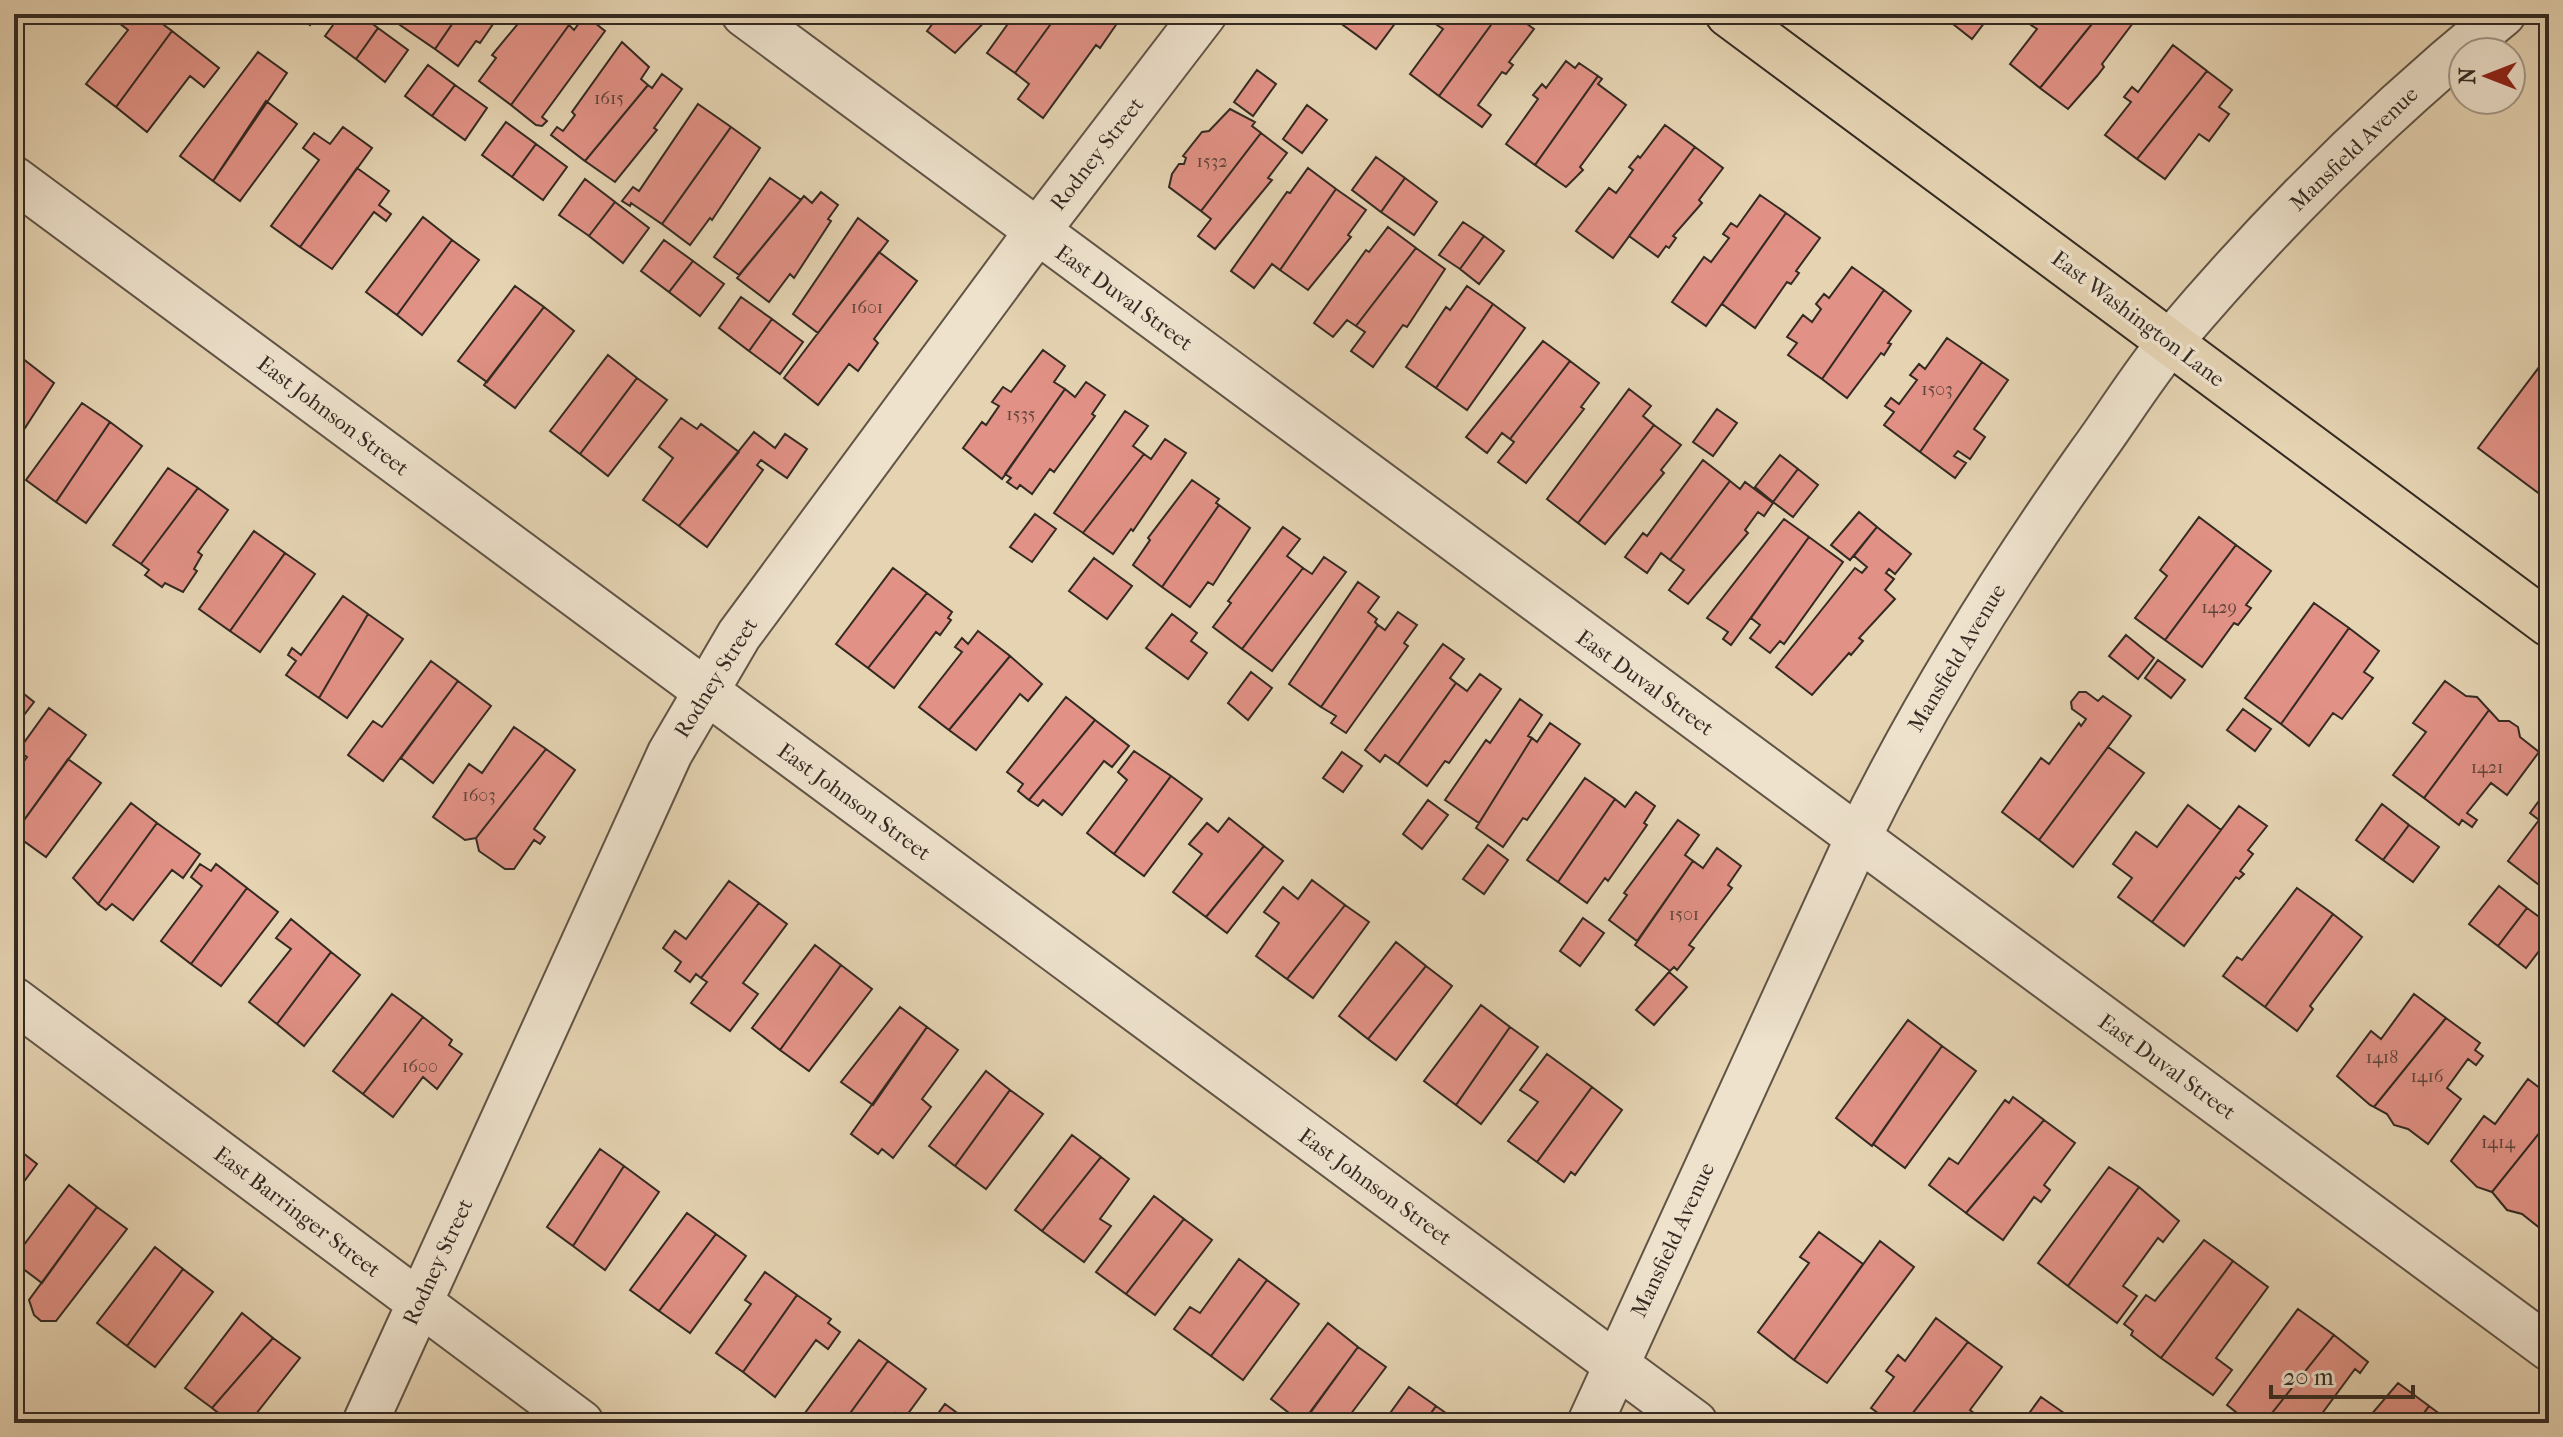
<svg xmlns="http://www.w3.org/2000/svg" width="2563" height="1437" viewBox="0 0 2563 1437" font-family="'IM FELL French Canon',serif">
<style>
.building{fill:#e19185;stroke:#342a22;stroke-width:2}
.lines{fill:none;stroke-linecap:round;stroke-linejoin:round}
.minor-casing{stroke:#605446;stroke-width:48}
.major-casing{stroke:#342a22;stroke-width:48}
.minor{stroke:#eee2cd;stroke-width:44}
.major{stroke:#e5d3b2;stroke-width:44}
.labels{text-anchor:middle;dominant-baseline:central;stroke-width:7;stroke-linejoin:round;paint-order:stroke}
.number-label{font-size:18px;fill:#5f443b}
.street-label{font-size:22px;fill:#342a22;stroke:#eee2cd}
</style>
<rect width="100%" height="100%" fill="#e5d3b2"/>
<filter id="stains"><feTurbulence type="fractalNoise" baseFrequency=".0025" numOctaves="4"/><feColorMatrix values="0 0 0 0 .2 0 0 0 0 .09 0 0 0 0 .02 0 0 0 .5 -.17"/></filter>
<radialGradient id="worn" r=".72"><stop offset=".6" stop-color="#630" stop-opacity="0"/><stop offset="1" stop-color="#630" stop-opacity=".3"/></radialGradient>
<!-- building -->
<path class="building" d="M140,14H149L172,31L116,107L86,84L128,30L119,23L123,17L132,24Z
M294,14H317L310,25Z
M341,14H359L378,28L356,59L325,36Z
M408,14H459L435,49L400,25Z
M459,14H500L480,43L476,41L458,66L435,49Z
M526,14H568L562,20L569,25L511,105L479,81L496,58L492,55Z
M900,14H922L914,24Z
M940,14H992L955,53L927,31Z
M1015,14H1058L1015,73L987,53Z
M1058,14H1108L1118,22L1100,48L1096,45L1043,118L1018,99L1029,84L1015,73Z
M1329,14H1352L1343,25Z
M1352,14H1402L1376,49L1343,25Z
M1445,14L1452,18L1455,14H1499L1439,96L1410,74L1443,29L1437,25Z
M1499,14H1513L1534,29L1509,62L1513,65L1506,74L1502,72L1478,105L1491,115L1482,127L1439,96Z
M1947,14H1991L1972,39L1944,17Z
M2049,14H2100L2040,88L2010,64L2037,29L2031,25L2038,17L2043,21Z
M2100,14H2130L2136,19L2102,64L2104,67L2097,76L2068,109L2040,88Z
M2309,14H2330L2321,23Z
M585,15L605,31L542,117L547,121L542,126L536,125L511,105L569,25L574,30Z
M378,28L408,50L385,82L356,59Z
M172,31L219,68L204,87L190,76L147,132L116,107Z
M622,42L649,67L641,79L648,85L585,161L551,135L557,127L563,131L575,115L572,112Z
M2173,45L2207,71L2137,159L2105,135L2131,102L2124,97L2132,87L2138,92Z
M258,52L287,73L213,181L180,156Z
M1566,61L1575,68L1579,63L1598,76L1535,165L1506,144L1538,99L1533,95L1542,84L1546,88Z
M428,65L455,85L432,116L405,96Z
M1257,70L1276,84L1253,116L1234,102Z
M2207,71L2232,90L2219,107L2229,114L2209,141L2199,134L2165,179L2137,159Z
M662,74L682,89L654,128L657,130L615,182L585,161L648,85L652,88Z
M1598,76L1602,79L1598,84L1626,105L1580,167L1583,170L1566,187L1535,165Z
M455,85L487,108L465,140L432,116Z
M266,101L297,124L240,201L213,181Z
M698,104L731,127L662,224L631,203L630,206L622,201L633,187L639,191Z
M1307,105L1327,120L1302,153L1283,139Z
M1230,109L1255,122L1252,126L1261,133L1201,211L1169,187L1172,174L1179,164H1184L1186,158L1183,156L1202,132L1209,131Z
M506,122L536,144L512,177L482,155Z
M1665,125L1695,147L1613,258L1576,231L1609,188L1616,193L1633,170L1629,167L1638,156L1640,158Z
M343,127L372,148L300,247L271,226L319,160L303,148L314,133L330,144Z
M731,127L760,148L712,220L710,218L690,245L662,224Z
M1261,133L1287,153L1268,178L1272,180L1215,249L1198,236L1211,219L1201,211Z
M536,144L567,167L543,200L512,177Z
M1695,147L1723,168L1699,200L1702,203L1673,236L1676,238L1669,248L1666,246L1658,257L1629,236Z
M1376,157L1405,178L1381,212L1352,190Z
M357,168L389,191L379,205L391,214L386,221L374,212L332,269L300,247Z
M1308,168L1336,189L1280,270L1272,264L1254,288L1231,271L1287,192L1290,193Z
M770,178L801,200L739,275L714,257Z
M1405,178L1437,202L1414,235L1381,212Z
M585,179L615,202L589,236L559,215Z
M1336,189L1366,210L1348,235L1351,237L1308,290L1280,270Z
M821,192L838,205L828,219L831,221L794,278L790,274L769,302L737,278L804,196L812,203Z
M1760,195L1786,213L1706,326L1672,302L1704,257L1711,262L1729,238L1723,234L1731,223L1737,227Z
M615,202L649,228L623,263L589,236Z
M1786,213L1820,238L1796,271L1799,273L1791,284L1787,282L1755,328L1722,304Z
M423,217L452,240L397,315L366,292Z
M858,218L888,241L818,333L793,314Z
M1463,222L1484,236L1460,269L1439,255Z
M1388,227L1416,248L1356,326L1347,320L1333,337L1314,323L1366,250L1369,252Z
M1484,236L1504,251L1479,284L1460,269Z
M452,240L479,260L422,335L397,315Z
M664,240L693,261L669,292L641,271Z
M1416,248L1445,269L1407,327L1403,325L1373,367L1351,351L1365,332L1356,326Z
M879,252L917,281L874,339L878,343L858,371L849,364L818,405L784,378Z
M693,261L724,284L700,316L669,292Z
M1852,267L1884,290L1822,379L1788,355L1797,343L1787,337L1803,315L1812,322L1821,309L1816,304L1824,294L1829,298Z
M515,286L544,307L487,382L458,361Z
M1467,286L1493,304L1436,388L1406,367L1446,307L1450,310Z
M1884,290L1911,311L1888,343L1891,344L1884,355L1881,353L1847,398L1822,379Z
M741,297L772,319L749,351L719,328Z
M1493,304L1525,328L1467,410L1436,388Z
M544,307L574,331L515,408L484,385Z
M772,319L803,342L780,374L749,351Z
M1947,338L1982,362L1920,452L1884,425L1894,412L1885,406L1891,398L1899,404L1917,380L1910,375L1919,364L1925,369Z
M1543,341L1570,361L1510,439L1502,433L1487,453L1466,437Z
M1043,350L1065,366L1054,382L1065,389L1002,479L963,448L982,422L986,425L999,406L992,402L1003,387L1011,392Z
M14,353L22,358L14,369Z
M2549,354V501L2478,448Z
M608,355L637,378L580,454L550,431Z
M22,358L54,383L14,445V369Z
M1570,361L1599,383L1581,407L1584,409L1526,483L1498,462L1514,442L1510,439Z
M1982,362L2008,380L1974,429L1985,437L1970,459L1958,451L1954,456L1966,463L1955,478L1920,452Z
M637,378L667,400L608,476L580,454Z
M1086,382L1105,395L1092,414L1095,416L1054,472L1050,469L1032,494L1020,485L1017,489L1007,482L1011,478L1005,474L1065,389L1075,397Z
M1629,389L1651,406L1643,416L1654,425L1578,523L1547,499Z
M82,403L110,422L56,502L26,480Z
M1717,409L1737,423L1713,456L1693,442Z
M1125,411L1148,426L1133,446L1144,454L1083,533L1054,513Z
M681,418L697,429L701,424L739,452L679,526L643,500L673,458L659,447Z
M110,422L142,446L86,523L56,502Z
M1654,425L1681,445L1661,470L1664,473L1605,544L1578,523Z
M754,432L775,448L785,434L807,449L787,478L761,460L757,465L763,470L707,547L679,526Z
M1165,439L1186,453L1133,531L1131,529L1113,554L1083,533L1144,454L1151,459Z
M1780,455L1798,469L1773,502L1755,487Z
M1703,460L1730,481L1670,560L1661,553L1647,573L1625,557L1643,533L1647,536Z
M168,468L198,488L141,564L113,545Z
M1798,469L1818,485L1793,517L1773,502Z
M1192,480L1219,499L1216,503L1219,505L1162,587L1133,565L1150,540L1148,538Z
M1730,481L1740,489L1745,482L1773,503L1764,516L1758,512L1745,530L1748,533L1688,604L1669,590L1684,570L1670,560Z
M198,488L228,510L198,552L202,555L194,569L197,571L183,592L165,583L162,587L145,575L149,570L141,564Z
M1219,505L1250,528L1213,585L1208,582L1190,607L1162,587Z
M1859,512L1877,527L1850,560L1831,545Z
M1035,514L1056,529L1032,562L1010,547Z
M2199,517L2236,545L2165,640L2135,618L2167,576L2160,570Z
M1784,519L1809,537L1731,645L1723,639L1728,632L1707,618Z
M1283,527L1300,539L1287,556L1303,568L1242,649L1213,627L1231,603L1228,601Z
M1877,527L1911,554L1895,574L1889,569L1886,573L1894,579L1885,590L1895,599L1859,638L1863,641L1851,655L1849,653L1812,695L1776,667L1855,568L1862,573L1867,567L1854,556Z
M254,531L285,553L230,631L199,609Z
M1809,537L1843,562L1784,644L1780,641L1770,653L1750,638L1760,625L1751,618Z
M2236,545L2271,571L2246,605L2251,608L2238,625L2234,623L2202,667L2165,640Z
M285,553L315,574L260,652L230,631Z
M1324,557L1346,572L1272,671L1242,649L1303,568L1312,574Z
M1094,558L1132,586L1107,619L1069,591Z
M893,568L927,593L868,668L836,644Z
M1358,582L1379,597L1368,612L1377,619L1375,622L1378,625L1321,707L1289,684Z
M927,593L952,612L948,618L951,620L940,635L936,632L894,688L868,668Z
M343,596L368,614L319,698L286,675L296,661L288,655L292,648L301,655Z
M2314,603L2349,628L2281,724L2245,698Z
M1398,612L1417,625L1404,643L1408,646L1346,733L1331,723L1336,716L1321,707L1378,625L1385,630Z
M368,614L403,639L347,718L319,698Z
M1172,614L1197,633L1191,641L1207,653L1188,679L1146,648Z
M2349,628L2379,651L2364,672L2373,678L2342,719L2333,713L2309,746L2281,724Z
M978,631L1010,656L949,730L919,707L962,652L955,647L962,638L968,644Z
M2126,635L2154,658L2138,679L2109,656Z
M1443,644L1464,659L1450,678L1456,683L1398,764L1385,755L1380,762L1365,750Z
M1010,656L1042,684L1028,701L1020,694L976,750L949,730Z
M2158,660L2185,680L2171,698L2145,678Z
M431,661L458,681L383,781L348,755L373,721L382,727Z
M1251,672L1272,688L1248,720L1228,703Z
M1480,674L1501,689L1449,763L1445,761L1427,786L1398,764L1456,683L1467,691Z
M458,681L491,706L433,783L401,758Z
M2445,681L2466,696L2477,697L2489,710L2424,798L2393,775L2426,732L2413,723Z
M14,686L34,702L14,728Z
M2079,692H2086L2098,701L2103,696L2131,716L2039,840L2002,812L2041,758L2049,764L2079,723L2081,726L2086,719L2072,709L2071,702Z
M1066,697L1095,720L1029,800L1018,791L1023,784L1007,772Z
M1520,699L1542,715L1528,736L1532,738L1479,823L1445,800L1486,740L1490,743Z
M49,708L86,735L14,834V775L27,757L18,751Z
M2243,709L2271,729L2255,751L2227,730Z
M2489,710L2499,721H2509L2518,727L2520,737L2539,752L2507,795L2491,783L2467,813L2477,820L2472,827L2462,820L2459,825L2424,798Z
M1095,720L1129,746L1112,767L1104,761L1062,815L1043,800L1038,806L1029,800Z
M1550,723L1580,744L1527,820L1523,818L1503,847L1476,828L1532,738L1537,742Z
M514,727L546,749L476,838L465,840L433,817L469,764L482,773Z
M2108,747L2144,773L2073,867L2039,840Z
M546,749L575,770L534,829L545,837L540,844L534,840L514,869H505L479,851L476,838Z
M1134,751L1171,776L1114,854L1087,833L1127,780L1118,772Z
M1342,752L1362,766L1343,792L1323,778Z
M68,759L101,783L46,857L14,834Z
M1171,776L1202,799L1144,876L1114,854Z
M1585,778L1615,799L1558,882L1527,860Z
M2549,787V879L2543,888L2508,861L2539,820L2530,813Z
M1636,792L1655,806L1644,823L1647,825L1608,881L1605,878L1587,903L1558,882L1615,799L1625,807Z
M1428,800L1448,815L1422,849L1403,834Z
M131,803L157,823L98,904L73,878Z
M2382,804L2409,825L2383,860L2356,840Z
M2188,805L2221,830L2152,922L2118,897L2132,878L2113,864L2136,832L2157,847Z
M2239,806L2267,826L2248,850L2253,854L2240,871L2244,874L2239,879L2236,877L2184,946L2152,922Z
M1229,818L1264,846L1206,917L1173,892L1202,854L1189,844L1207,823L1218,832Z
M1678,820L1699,835L1685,855L1693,861L1637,941L1609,920L1627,895L1624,893Z
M157,823L200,854L183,878L172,870L133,920L112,904L106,910L98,904Z
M2409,825L2439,847L2413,882L2383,860Z
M1488,845L1508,860L1484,894L1463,879Z
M1264,846L1283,861L1227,933L1206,917Z
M1717,848L1741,866L1728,885L1732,888L1689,945L1694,948L1677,970L1674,967L1670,971L1635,945L1693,861L1703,868Z
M200,864L211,871L216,864L247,888L191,964L161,941L202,886L191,877Z
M1312,880L1345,905L1287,979L1256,956L1279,923L1264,912L1283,887L1298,899Z
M729,881L759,903L701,978L696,974L690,982L675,971L681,962L663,948L675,931L686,939Z
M2499,886L2527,908L2498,946L2469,924Z
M247,888L278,912L221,986L191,964Z
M2297,888L2333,914L2265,1007L2223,976L2237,957L2242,960Z
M759,903L787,924L743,983L758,994L730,1031L691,1003L707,982L701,978Z
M1345,905L1369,922L1313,998L1287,979Z
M2527,908L2549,924V938L2526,968L2498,946Z
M2333,914L2362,937L2310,1006L2313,1009L2297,1031L2265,1007Z
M1583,918L1604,933L1580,966L1560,951Z
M291,919L331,952L277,1024L249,1002L291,949L276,938Z
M1396,942L1426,966L1368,1039L1339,1016Z
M815,945L841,965L780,1050L752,1028Z
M331,952L360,975L304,1046L277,1024Z
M841,965L872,989L809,1071L780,1050Z
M1426,966L1452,986L1396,1060L1368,1039Z
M1669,972L1687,987L1654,1025L1636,1010Z
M392,994L423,1017L363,1094L333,1071Z
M2414,994L2446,1018L2374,1107L2370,1105L2337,1076L2371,1031L2381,1039Z
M1481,1005L1510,1027L1456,1105L1424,1081Z
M900,1007L927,1027L873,1105L841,1082Z
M423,1017L452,1040L449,1045L462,1054L437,1089L423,1077L393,1117L363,1094Z
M2446,1018L2480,1043L2475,1050L2483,1056L2476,1065L2468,1059L2447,1088L2461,1099L2428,1144L2408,1129L2394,1125L2387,1114L2374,1107Z
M1908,1020L1942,1046L1872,1146L1836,1118Z
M927,1027L958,1050L922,1099L931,1107L893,1158L882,1149L878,1154L851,1134Z
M1510,1027L1538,1047L1481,1124L1456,1105Z
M1942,1046L1976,1071L1905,1168L1873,1144Z
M1547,1054L1592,1087L1537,1162L1508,1141L1538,1102L1520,1090Z
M986,1071L1010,1090L955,1166L929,1146Z
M2528,1079L2549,1095V1121L2492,1192L2477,1187L2451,1161L2484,1116L2495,1124Z
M1592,1087L1622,1110L1575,1175L1571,1172L1564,1182L1537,1162Z
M1010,1090L1043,1114L986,1189L955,1166Z
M2013,1097L2044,1120L1966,1213L1929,1185L1949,1158L1958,1164L2005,1100L2009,1103Z
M2044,1120L2075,1143L2044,1185L2050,1190L2041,1202L2034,1197L2003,1240L1966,1213Z
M2549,1121V1219L2541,1229L2522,1214L2507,1210L2492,1192Z
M1072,1135L1101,1157L1042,1231L1015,1210Z
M14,1146L37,1164L14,1195Z
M600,1149L624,1166L573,1246L547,1227Z
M1101,1157L1129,1179L1100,1219L1111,1226L1084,1262L1042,1231Z
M624,1166L659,1192L605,1270L573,1246Z
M2109,1167L2139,1187L2068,1286L2038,1263Z
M69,1185L97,1207L42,1283L14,1262V1258Z
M2139,1187L2179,1221L2163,1242L2158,1238L2123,1286L2137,1296L2117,1323L2068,1286Z
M1154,1196L1184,1219L1126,1294L1096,1272Z
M97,1207L127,1229L56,1321H41L34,1315L29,1300Z
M687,1213L716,1234L659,1311L630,1290Z
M1184,1219L1212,1240L1155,1315L1126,1294Z
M1819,1232L1863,1264L1794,1360L1758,1332L1809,1263L1800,1257Z
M716,1234L746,1256L690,1333L659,1311Z
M2204,1240L2233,1261L2161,1358L2131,1335L2133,1331L2124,1324L2146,1295L2155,1301Z
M1880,1241L1914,1267L1827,1383L1794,1360Z
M155,1247L183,1269L127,1346L97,1323Z
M1239,1259L1267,1280L1211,1356L1174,1329L1190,1307L1200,1313Z
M2233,1261L2268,1287L2216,1358L2232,1370L2213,1395L2161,1358Z
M183,1269L213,1292L155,1367L127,1346Z
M765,1272L797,1295L743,1372L716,1353L751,1304L745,1300Z
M1267,1280L1299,1304L1243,1380L1211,1356Z
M797,1295L831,1319L828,1323L840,1332L828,1349L816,1340L775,1397L743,1372Z
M2298,1309L2334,1335L2264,1423H2250L2227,1405Z
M242,1313L273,1338L212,1408L185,1388Z
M1936,1318L1968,1342L1905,1423H1892L1871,1408L1894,1377L1886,1371L1898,1355L1905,1361Z
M1328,1323L1358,1347L1302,1423L1271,1399Z
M2334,1335L2368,1362L2360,1373L2355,1369L2315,1423H2264Z
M273,1338L300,1358L256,1414L262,1418L259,1423H215L221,1415L212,1408Z
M859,1340L888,1361L843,1423H810L802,1417Z
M1968,1342L2002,1367L1970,1410L1979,1417L1975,1423H1905Z
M1358,1347L1386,1367L1344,1423H1303Z
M888,1361L926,1389L904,1419L896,1413L889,1423H843Z
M2398,1383L2429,1406L2417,1423H2364Z
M1409,1387L1436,1406L1424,1423H1383Z
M2041,1397L2074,1420L2072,1423H2022Z
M945,1404L971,1423H931Z
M1436,1406L1460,1423H1424Z
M2429,1406L2452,1423H2417Z"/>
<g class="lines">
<!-- minor casing -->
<g class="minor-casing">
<path id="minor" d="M744,14L2549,1348
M14,179L1695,1423
M14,1000L581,1423
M365,1423L670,753L739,635L1036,233L1204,14
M1590,1423L1857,840C1924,703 2003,577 2091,453C2118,416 2143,375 2172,340C2272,221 2383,112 2503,14"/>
</g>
<!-- major casing -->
<g class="major-casing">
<path id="major" d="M1728,14L2549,624"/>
</g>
<!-- minor -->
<use href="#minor" class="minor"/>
<!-- major -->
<use href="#major" class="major"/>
</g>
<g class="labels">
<!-- number labels -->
<g class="number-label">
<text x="609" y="98">1615</text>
<text x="1212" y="161">1532</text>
<text x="867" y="307">1601</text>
<text x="1937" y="389">1503</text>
<text x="1021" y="414">1535</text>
<text x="2219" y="607">1429</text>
<text x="2487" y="767">1421</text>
<text x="479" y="795">1603</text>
<text x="1684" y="914">1501</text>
<text x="2382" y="1057">1418</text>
<text x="420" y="1066">1600</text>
<text x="2427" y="1076">1416</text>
<text x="2498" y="1142">1414</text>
</g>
<!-- street labels -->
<g class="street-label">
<text transform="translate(2354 149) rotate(-44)">Mansfield Avenue</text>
<text transform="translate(1097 154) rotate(-52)">Rodney Street</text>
<text transform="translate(1124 298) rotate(36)">East Duval Street</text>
<text transform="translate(2138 319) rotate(37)">East Washington Lane</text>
<text transform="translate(333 416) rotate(37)">East Johnson Street</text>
<text transform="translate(1957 658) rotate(-59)">Mansfield Avenue</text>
<text transform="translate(716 678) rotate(-58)">Rodney Street</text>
<text transform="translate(1645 683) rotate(36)">East Duval Street</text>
<text transform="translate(854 802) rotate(36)">East Johnson Street</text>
<text transform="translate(2167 1067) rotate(36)">East Duval Street</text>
<text transform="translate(1375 1187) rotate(36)">East Johnson Street</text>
<text transform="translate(297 1212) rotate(37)">East Barringer Street</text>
<text transform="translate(1673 1240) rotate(-65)">Mansfield Avenue</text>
<text transform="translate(438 1262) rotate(-65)">Rodney Street</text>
</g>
</g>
<!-- margin -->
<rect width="2563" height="1437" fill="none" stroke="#e5d3b2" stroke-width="48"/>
<rect x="16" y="16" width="2531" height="1405" fill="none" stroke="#342a22" stroke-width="4"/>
<rect x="24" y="24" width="2515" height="1389" fill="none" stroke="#342a22" stroke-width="2"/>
<!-- north arrow -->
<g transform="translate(2487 76) rotate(270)"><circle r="38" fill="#eee2cd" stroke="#a49889" stroke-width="2"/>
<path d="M0-6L14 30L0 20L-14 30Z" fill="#8f2418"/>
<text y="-12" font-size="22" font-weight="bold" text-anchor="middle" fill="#342a22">N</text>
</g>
<!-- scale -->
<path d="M2271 1385v12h142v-12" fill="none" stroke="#342a22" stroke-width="4"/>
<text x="2283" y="1385" font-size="24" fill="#342a22" stroke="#eee2cd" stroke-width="6" paint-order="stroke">20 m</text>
<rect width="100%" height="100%" filter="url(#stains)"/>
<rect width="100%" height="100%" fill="url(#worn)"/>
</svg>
